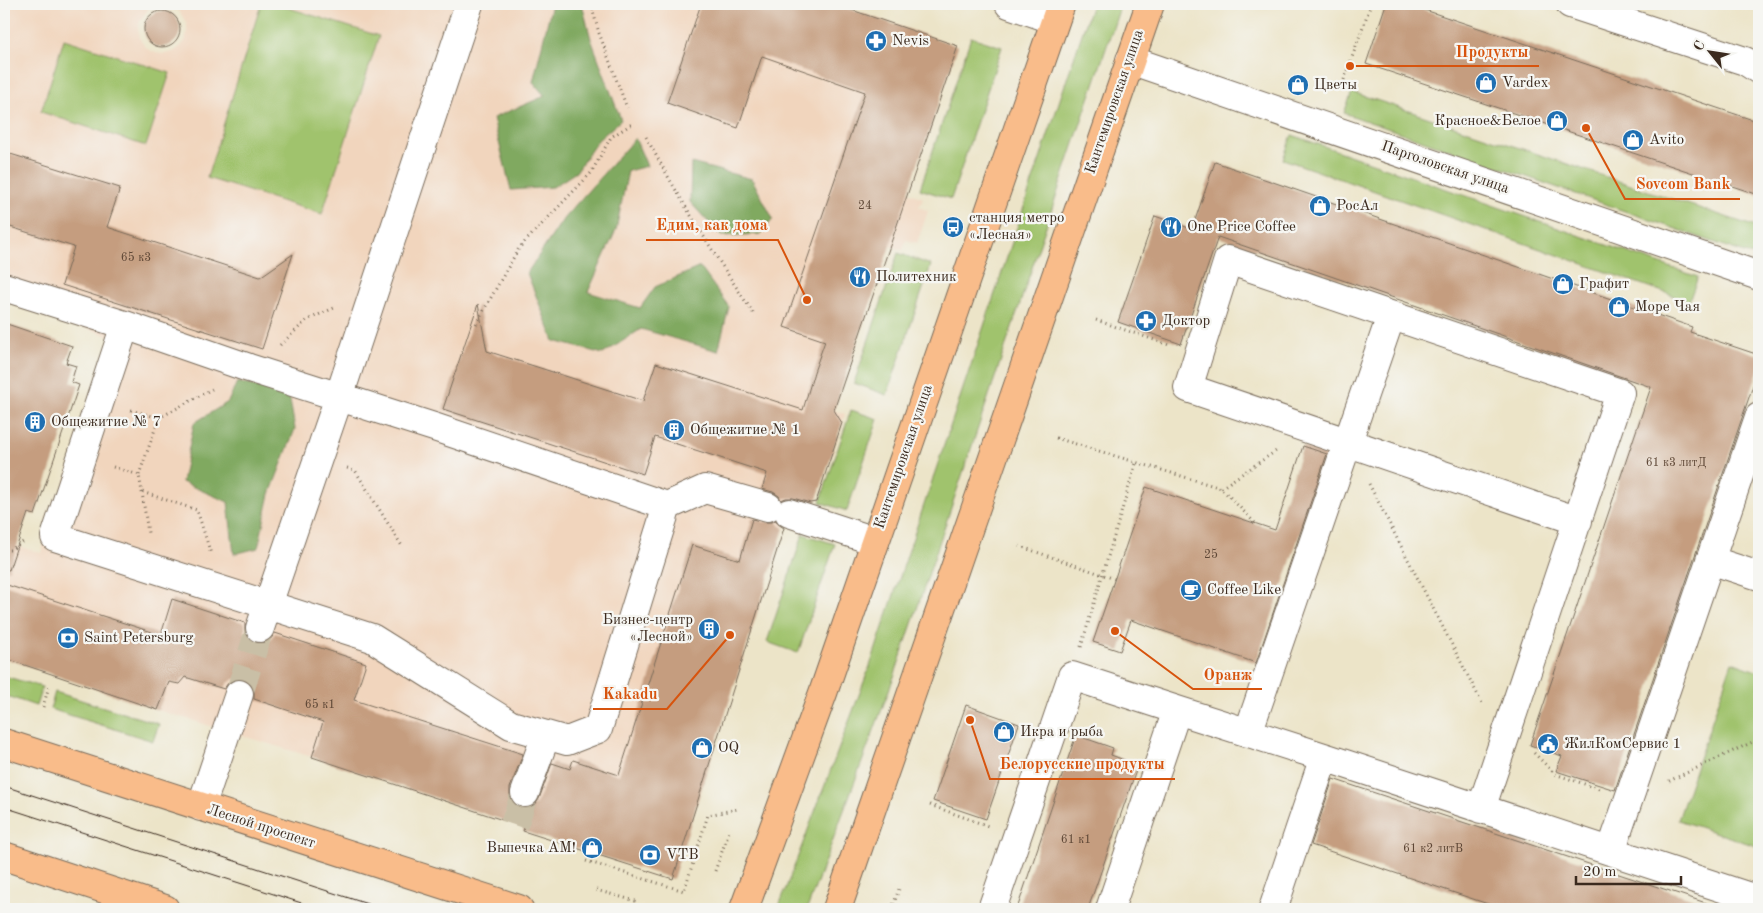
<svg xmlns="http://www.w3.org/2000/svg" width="1763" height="913" viewBox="0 0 1763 913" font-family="'Old Standard TT',serif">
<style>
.built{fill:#f1d5bd;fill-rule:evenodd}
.green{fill:#a0c36d;stroke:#6e7646}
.forest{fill:#80a960;stroke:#5e6a3f}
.building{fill:#c59d7f}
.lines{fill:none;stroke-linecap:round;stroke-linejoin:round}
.minor-tunnel{stroke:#c9bfa6;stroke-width:28;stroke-dasharray:28 14;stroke-linecap:butt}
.minor-casing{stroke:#796b5a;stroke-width:30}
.major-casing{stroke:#796b5a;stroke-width:30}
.path{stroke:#796b5a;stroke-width:3;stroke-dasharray:1 4;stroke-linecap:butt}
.minor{stroke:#fff;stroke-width:28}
.major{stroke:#f9bc8a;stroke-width:28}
.tram{stroke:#3b2a1e;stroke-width:1}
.labels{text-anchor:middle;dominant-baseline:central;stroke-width:4.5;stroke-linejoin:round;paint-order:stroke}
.number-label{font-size:12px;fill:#5e4736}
.poi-label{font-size:15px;fill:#3b2a1e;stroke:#f6f6f2;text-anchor:start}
.street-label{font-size:15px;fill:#3b2a1e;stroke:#f6f6f2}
.leader{fill:none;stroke:#d7540e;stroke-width:2}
.callout-dot{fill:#d7540e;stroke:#f6f6f2;stroke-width:2}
.callout-label{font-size:16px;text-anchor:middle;font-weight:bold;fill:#d7540e;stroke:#f6f6f2;stroke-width:4.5;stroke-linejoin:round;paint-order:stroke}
</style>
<rect width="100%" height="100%" fill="#f6f6f2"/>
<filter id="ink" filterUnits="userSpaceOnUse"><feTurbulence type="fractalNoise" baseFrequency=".02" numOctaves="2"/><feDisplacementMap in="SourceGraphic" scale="10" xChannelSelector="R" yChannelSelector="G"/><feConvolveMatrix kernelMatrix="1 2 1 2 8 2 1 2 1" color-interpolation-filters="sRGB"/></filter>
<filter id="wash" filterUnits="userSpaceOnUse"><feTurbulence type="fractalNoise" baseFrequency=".0096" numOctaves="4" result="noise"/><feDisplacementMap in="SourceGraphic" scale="20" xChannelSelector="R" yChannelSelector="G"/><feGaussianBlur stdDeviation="1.12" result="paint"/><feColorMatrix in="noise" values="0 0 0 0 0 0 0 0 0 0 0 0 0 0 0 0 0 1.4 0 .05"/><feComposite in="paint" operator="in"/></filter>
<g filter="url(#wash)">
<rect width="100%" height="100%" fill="#ece4c8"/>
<!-- built -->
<path class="built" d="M4,4H835L958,46L908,192L923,198L919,207L928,211L917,243L906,240L903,250L890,246L834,410L845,414L816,502L802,505L792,503L673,879L523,831L524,827L312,757L158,710L4,658V542L41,553L114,338L4,300ZM165,5L179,11L187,24V32L185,41L180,47L173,52L165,54L156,53L149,50L143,44L139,37L138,28L140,21L149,8Z"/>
<!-- green -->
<path class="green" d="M261,4H276L379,36L322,214L207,178Z
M1092,4H1121L895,674L807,909H778L870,666Z
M971,37L1002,47L951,199L920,189Z
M64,39L170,73L146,146L41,112Z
M1352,92L1759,228V258L1344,113Z
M1292,135L1698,277L1689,301L1283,159Z
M898,253L931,265L887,395L854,383Z
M851,410L878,419L847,511L820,502Z
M803,534L835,544L798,653L767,642Z
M1732,662L1759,672V847L1678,820Z
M4,676L42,687L36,706L4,695Z
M55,692L159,724L153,741L50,709Z"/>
<!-- forest -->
<path class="forest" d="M552,4H582L591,39L621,120L598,140L576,172L553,187L511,190L493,118L545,96L533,82Z
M635,138L647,166L628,171L616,230L588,292L640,308L655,287L700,267L729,307L718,351L641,329L603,354L554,341L527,273L564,218Z
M691,163L752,179L773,219L761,234L721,236L690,202Z
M237,382L289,394L295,429L270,494L258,548L234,554L228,502L182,482L194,423L228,402Z"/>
<g id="blocks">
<!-- building -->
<path class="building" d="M701,4H834L958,46L834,410L842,423L816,502L810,503L793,498H786L781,500L779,496L773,492L762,489L767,473L655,437L643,474L443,409L478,304L487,351L643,401L656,363L803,410L814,372L825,341L784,327L865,92L762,56L738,128L667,103Z
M1386,4H1407L1759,122V195L1366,64Z
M144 29a18 18 0 1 1 36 0a18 18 0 1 1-36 0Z
M4,152L120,188L107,227L260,277L293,254L262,349L62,285L74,247L4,225Z
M1215,162L1692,327L1690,332L1759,355V368L1615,790L1556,771L1562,756L1530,745L1651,387L1218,237L1181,344L1118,322L1155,216L1192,229Z
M4,323L72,346L66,363L76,366L71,382L79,385L35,515L28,513L9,570L4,569Z
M1303,446L1327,454L1256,663L1131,620L1120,651L1093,642L1146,487L1275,530Z
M752,519L764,522H771L776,520L778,524L784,528L673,879L523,831L524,827L312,757L323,722L254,699V690L250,683L244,679H235L228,683L224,689L185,677L179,684L169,682L158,710L4,658V584L161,635L172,599L245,623V631L248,638L255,643H263L270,640L275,633L366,663L354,700L523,754L510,788V795L513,803L520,808H528L535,805L539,799L552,763L570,769L573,760L619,775L692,545L740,560Z
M966,705L1019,724L986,819L933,801Z
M1076,735L1113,748L1111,755L1138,765L1088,909H1017Z
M1333,779L1709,904L1708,909H1503L1311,845Z"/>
</g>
</g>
<g filter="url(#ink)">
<use href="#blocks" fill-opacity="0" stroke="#796b5a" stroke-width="1"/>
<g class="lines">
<!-- minor-tunnel -->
<path class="minor-tunnel" d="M239,694L260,628
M514,825L525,793"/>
<!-- minor casing -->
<g class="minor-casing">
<path id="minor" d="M1009,4L1055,20
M1570,4L1745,61L1759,70
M1130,60L1759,276
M4,287L125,325L249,368L437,428L667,506L705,489L768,507
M125,325L55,537L372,638L511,725L546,735L525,793
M789,513L875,541
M1710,560L1759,576
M260,628L339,397L469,4
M1177,710L1324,757
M1248,733L1391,316
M546,735L567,741L598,729L667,506
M201,807L239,694
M1481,809L1620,393L1228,260L1188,388L1578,521
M1611,851L1759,417
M992,909L1072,676L1177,710L1110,909
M1273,909L1324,757L1759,900"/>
</g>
<!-- major casing -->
<g class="major-casing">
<path id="major" d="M4,743L519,909
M4,856L165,909
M744,909L823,693L1061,4
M837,909L1150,4"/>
</g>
<!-- path -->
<path class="path" d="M591,4L599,33L627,108
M1344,80L1371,4
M646,137C679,198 715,256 754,314
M1096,320L1169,345
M476,324L519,248L591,173L611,137L632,124
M280,345L307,320L334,308
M131,410L159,418
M1056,438L1221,488L1256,524
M113,467L139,475L142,492L197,510L211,554
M347,468L355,470L402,546
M139,475L159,418L212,389
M1369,484L1482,703
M1221,488L1276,451
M142,492L148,533
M1019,546L1115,579
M4,550H10L23,542
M1081,647L1136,463
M43,707L49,686
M1534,753L1555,774L1599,789
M1669,781L1759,739
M930,805L988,826
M586,861L684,891L708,815L738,809
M715,871L730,829
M596,890L639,902
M892,909L900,886"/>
<!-- minor -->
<use href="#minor" class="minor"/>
<!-- major -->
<use href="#major" class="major"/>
<!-- tram -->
<path class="tram" d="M4,786L383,909
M4,807L320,909"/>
</g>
</g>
<!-- icons -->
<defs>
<g id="pharmacy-disc" transform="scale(1.125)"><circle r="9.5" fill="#1f6fb2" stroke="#f6f6f2"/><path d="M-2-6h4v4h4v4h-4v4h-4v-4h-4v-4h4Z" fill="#fff"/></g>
<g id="shop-disc" transform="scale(1.125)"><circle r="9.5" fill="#1f6fb2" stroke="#f6f6f2"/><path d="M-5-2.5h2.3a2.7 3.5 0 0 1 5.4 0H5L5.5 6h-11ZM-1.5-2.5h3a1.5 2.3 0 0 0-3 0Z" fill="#fff"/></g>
<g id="bus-disc" transform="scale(1.125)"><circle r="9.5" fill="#1f6fb2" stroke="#f6f6f2"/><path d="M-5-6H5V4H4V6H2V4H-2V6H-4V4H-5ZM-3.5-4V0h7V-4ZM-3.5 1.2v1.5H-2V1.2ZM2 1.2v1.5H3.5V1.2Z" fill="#fff"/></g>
<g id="restaurant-disc" transform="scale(1.125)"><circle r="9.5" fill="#1f6fb2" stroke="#f6f6f2"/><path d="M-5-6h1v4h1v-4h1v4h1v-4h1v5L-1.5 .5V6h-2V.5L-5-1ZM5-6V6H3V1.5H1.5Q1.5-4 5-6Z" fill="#fff"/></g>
<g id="building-disc" transform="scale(1.125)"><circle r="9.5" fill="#1f6fb2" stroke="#f6f6f2"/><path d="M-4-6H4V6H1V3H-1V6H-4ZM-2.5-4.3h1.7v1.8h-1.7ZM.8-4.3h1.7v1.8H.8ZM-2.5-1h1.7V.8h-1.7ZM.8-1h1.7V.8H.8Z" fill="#fff"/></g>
<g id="cafe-disc" transform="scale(1.125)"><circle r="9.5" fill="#1f6fb2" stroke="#f6f6f2"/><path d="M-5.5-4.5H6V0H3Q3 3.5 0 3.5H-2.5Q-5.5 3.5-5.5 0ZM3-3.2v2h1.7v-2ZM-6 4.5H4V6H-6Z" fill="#fff"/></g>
<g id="bank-disc" transform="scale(1.125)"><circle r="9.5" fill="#1f6fb2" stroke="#f6f6f2"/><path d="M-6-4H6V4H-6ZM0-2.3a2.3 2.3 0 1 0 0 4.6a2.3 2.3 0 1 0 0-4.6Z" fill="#fff"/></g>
<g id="civic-disc" transform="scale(1.125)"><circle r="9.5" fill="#1f6fb2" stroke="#f6f6f2"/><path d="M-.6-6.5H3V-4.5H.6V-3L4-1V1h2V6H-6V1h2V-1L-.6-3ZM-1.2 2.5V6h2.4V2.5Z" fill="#fff"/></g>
</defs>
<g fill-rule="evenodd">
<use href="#pharmacy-disc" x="876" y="41"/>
<use href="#shop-disc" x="1486" y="83"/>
<use href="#shop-disc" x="1298" y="85"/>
<use href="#shop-disc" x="1557" y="121"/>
<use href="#shop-disc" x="1633" y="140"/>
<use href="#shop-disc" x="1320" y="206"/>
<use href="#bus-disc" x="953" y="227"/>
<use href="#restaurant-disc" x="1171" y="227"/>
<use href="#restaurant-disc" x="860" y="277"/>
<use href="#shop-disc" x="1563" y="284"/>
<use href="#shop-disc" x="1619" y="307"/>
<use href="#pharmacy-disc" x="1146" y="321"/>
<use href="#building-disc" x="35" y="422"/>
<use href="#building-disc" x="674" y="430"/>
<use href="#cafe-disc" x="1191" y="590"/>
<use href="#building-disc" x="709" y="629"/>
<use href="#bank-disc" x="68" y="638"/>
<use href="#shop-disc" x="1004" y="732"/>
<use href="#civic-disc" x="1548" y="744"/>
<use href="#shop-disc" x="702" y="748"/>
<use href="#shop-disc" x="592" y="848"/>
<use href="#bank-disc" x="650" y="855"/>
</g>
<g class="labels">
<!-- number labels -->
<g class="number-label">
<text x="865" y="206">24</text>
<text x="136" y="258">65 к3</text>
<text x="1676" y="463">61 к3 литД</text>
<text x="1211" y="555">25</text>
<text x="320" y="705">65 к1</text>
<text x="1076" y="840">61 к1</text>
<text x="1433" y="849">61 к2 литВ</text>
</g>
<!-- poi labels -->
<g class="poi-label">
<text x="892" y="41">Nevis</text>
<text x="1502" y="83">Vardex</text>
<text x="1314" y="85">Цветы</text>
<text x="1541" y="121" text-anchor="end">Красное&amp;Белое</text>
<text x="1649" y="140">Avito</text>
<text x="1336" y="206">РосАл</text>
<text x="969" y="218">станция метро<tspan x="969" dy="17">«Лесная»</tspan></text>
<text x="1187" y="227">One Price Coffee</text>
<text x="876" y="277">Политехник</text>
<text x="1579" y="284">Графит</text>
<text x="1635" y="307">Море Чая</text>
<text x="1162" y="321">Доктор</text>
<text x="51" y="422">Общежитие № 7</text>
<text x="690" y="430">Общежитие № 1</text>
<text x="1207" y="590">Coffee Like</text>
<text x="693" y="620" text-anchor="end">Бизнес-центр<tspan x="693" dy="17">«Лесной»</tspan></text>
<text x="84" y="638">Saint Petersburg</text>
<text x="1020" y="732">Икра и рыба</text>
<text x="1564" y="744">ЖилКомСервис 1</text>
<text x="718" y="748">OQ</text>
<text x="576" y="848" text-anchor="end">Выпечка АМ!</text>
<text x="666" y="855">VTB</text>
</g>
<!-- street labels -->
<g class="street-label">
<text transform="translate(1115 102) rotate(-71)">Кантемировская улица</text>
<text transform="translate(1445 168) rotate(19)">Парголовская улица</text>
<text transform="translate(904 457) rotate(-71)">Кантемировская улица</text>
<text transform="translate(261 827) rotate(18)">Лесной проспект</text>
</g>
</g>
<!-- callouts -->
<path class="leader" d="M1350 66L1446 66H1539M1586 128L1625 199H1740M807 300L778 240H646M1115 631L1193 689H1262M730 635L667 709H593M970 720L990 779H1175"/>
<g class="callout-dot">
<circle cx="1350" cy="66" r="5"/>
<circle cx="1586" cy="128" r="5"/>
<circle cx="807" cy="300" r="5"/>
<circle cx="1115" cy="631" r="5"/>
<circle cx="730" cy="635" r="5"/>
<circle cx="970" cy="720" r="5"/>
</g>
<g class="callout-label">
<text x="1492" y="57">Продукты</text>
<text x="1683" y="189">Sovcom Bank</text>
<text x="712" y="230">Едим, как дома</text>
<text x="1228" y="680">Оранж</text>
<text x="630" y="699">Kakadu</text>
<text x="1082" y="769">Белорусские продукты</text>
</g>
<!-- margin -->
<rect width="1763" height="913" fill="none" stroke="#f6f6f2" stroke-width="20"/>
<!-- north arrow -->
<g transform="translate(1710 52) rotate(300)" stroke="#f6f6f2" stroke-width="4" paint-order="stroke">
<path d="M0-4L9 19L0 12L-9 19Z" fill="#3b2a1e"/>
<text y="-8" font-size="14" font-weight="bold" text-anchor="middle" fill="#3b2a1e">С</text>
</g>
<!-- scale -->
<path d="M1576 876v8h105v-8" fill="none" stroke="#3b2a1e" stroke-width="2.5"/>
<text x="1583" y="876" font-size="15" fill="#3b2a1e" stroke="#f6f6f2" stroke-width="4" paint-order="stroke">20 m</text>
</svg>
